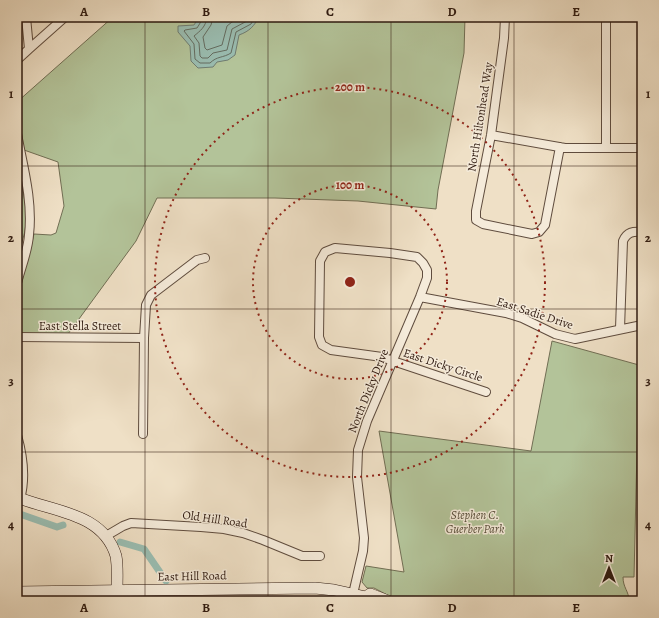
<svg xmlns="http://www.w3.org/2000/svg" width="659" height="618" viewBox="0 0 659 618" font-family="Alegreya,serif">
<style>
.green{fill:#b3c399;stroke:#716e54}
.water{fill:#9abdb1;stroke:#6f7c71}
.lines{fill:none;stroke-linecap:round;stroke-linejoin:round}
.shore{stroke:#646c60;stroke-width:1}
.canal{stroke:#9abdb1;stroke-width:7}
.street-casing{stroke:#5f4c3e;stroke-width:10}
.secondary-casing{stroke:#2f1a10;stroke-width:12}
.street{stroke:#f5ebda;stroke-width:8}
.secondary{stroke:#f5ebda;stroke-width:11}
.grid{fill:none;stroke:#2f1a10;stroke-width:1;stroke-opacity:0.55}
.ring{fill:none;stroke:#8f2418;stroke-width:2;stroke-dasharray:2 4}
.labels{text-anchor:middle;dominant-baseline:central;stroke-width:3;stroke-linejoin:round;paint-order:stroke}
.street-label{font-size:12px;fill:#2f1a10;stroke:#f5ebda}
.park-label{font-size:12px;font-style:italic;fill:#574d39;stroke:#f5ebda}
.centre{fill:#8f2418;stroke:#f5ebda;stroke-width:2}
.ring-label{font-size:12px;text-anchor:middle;font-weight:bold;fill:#8f2418;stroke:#f5ebda;stroke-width:3;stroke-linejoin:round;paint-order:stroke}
.neatline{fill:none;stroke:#2f1a10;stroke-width:1.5}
.grid-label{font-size:13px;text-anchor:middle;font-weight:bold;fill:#2f1a10}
</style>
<rect width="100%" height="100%" fill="#efe0c6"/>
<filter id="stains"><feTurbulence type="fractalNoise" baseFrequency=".005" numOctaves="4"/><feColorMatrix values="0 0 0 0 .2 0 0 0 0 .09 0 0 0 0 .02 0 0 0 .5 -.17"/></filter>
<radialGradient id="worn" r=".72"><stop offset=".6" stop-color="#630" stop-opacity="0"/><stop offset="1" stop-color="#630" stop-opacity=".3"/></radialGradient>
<!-- green -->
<path class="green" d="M113,17H465L464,53L438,190L436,209L358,201L275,198H157L136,241L68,334H17V301L34,234L51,235L56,233L64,206L58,162L24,150L17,102Z
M17,159L27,213L25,231L17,261Z
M552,341L639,365L634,577H623C623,588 629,591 629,601H399L374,588H367L362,582L366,566L404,572L379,431L531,451Z"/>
<!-- water -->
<path class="water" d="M199,17H259C254,26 250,31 239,35L235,55L228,60L217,62L213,67L198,68L191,61L190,46L178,32V26L194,25Z"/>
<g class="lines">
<!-- shore -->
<path class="shore" d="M202,17V20L197,28L185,30L184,31L194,44L195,59L200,63H210C217,56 223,58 231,53L236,32L251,24L255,17
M207,17C206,27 200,31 194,36L199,43L200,56L202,58H208L213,53L227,50L232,29L247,21L249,17
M213,17L211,25L203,37L205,48L207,50L222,45L227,26L232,22L242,17"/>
<!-- canal -->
<path class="canal" d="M17,513L57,527L63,525
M120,542L144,549L166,581
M187,601H188"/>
<!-- street casing -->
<g class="street-casing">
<path id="street" d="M505,17L504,38L491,135L476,211V220L483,224L532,234L539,232L545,225L560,147
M29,49L65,17
M17,60L29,49L26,17
M17,134C23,166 33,201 29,235C28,251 21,267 17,283
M491,135L565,148H642
M606,148V17
M420,297L506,313L522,318L555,334L575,339L642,325
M620,329L623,241C627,232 633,231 642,232
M17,337L144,338
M143,434L144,338L146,305L151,295L197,260L205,258
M17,435C23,456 26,478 20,499
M106,536L123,526L131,523L201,527L224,529L243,533L263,540L302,556H320
M117,590V601
M353,594L363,551L364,538L357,477L358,450L367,421L420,297L427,278V270L423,263L417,257L390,253L335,248L325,252L320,261L319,337L322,345L331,350L382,357L393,361L486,392"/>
</g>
<!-- secondary casing -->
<g class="secondary-casing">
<path id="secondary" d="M17,497C52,512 103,512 116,556C118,567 117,579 117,590
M17,592L315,588L334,590L366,597
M366,601V597L370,594L388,601"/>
</g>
<!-- street -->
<use href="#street" class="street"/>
<!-- secondary -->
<use href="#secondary" class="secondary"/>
</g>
<!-- grid -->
<path class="grid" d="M145,17V601M268,17V601M391,17V601M514,17V601M17,166H642M17,309H642M17,452H642"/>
<!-- distance rings -->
<g class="ring">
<circle cx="350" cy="282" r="97"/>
<circle cx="350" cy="282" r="195"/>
</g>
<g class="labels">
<!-- street labels -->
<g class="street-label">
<text transform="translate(480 117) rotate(-81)">North Hiltonhead Way</text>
<text transform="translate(535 313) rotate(18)">East Sadie Drive</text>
<text x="80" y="326">East Stella Street</text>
<text transform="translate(443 365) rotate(18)">East Dicky Circle</text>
<text transform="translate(368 391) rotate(-68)">North Dicky Drive</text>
<text transform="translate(215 519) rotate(8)">Old Hill Road</text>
<text transform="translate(192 576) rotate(-1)">East Hill Road</text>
</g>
<!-- park labels -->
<g class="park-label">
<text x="475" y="515">Stephen C.<tspan x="475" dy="14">Guerber Park</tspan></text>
</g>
</g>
<circle cx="350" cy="282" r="6" class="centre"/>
<g class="ring-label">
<text x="350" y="91">200 m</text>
<text x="350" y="189">100 m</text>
</g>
<!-- margin -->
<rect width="659" height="618" fill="none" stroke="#efe0c6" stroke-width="44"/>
<!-- north arrow -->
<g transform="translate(609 568)" stroke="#f5ebda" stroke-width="3" paint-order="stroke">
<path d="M0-3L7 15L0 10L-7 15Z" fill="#2f1a10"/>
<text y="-6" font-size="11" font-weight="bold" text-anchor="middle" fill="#2f1a10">N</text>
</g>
<rect x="22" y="22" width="615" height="574" class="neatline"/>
<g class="grid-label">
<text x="84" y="16">A</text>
<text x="206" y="16">B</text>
<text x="330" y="16">C</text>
<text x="452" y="16">D</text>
<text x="576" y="16">E</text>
<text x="11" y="98">1</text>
<text x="648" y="98">1</text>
<text x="11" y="242">2</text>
<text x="648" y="242">2</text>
<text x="11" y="385">3</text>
<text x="648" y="385">3</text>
<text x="11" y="529">4</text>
<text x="648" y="529">4</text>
<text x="84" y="612">A</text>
<text x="206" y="612">B</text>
<text x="330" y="612">C</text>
<text x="452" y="612">D</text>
<text x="576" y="612">E</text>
</g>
<rect width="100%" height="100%" filter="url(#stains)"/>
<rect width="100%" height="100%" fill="url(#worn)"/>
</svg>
